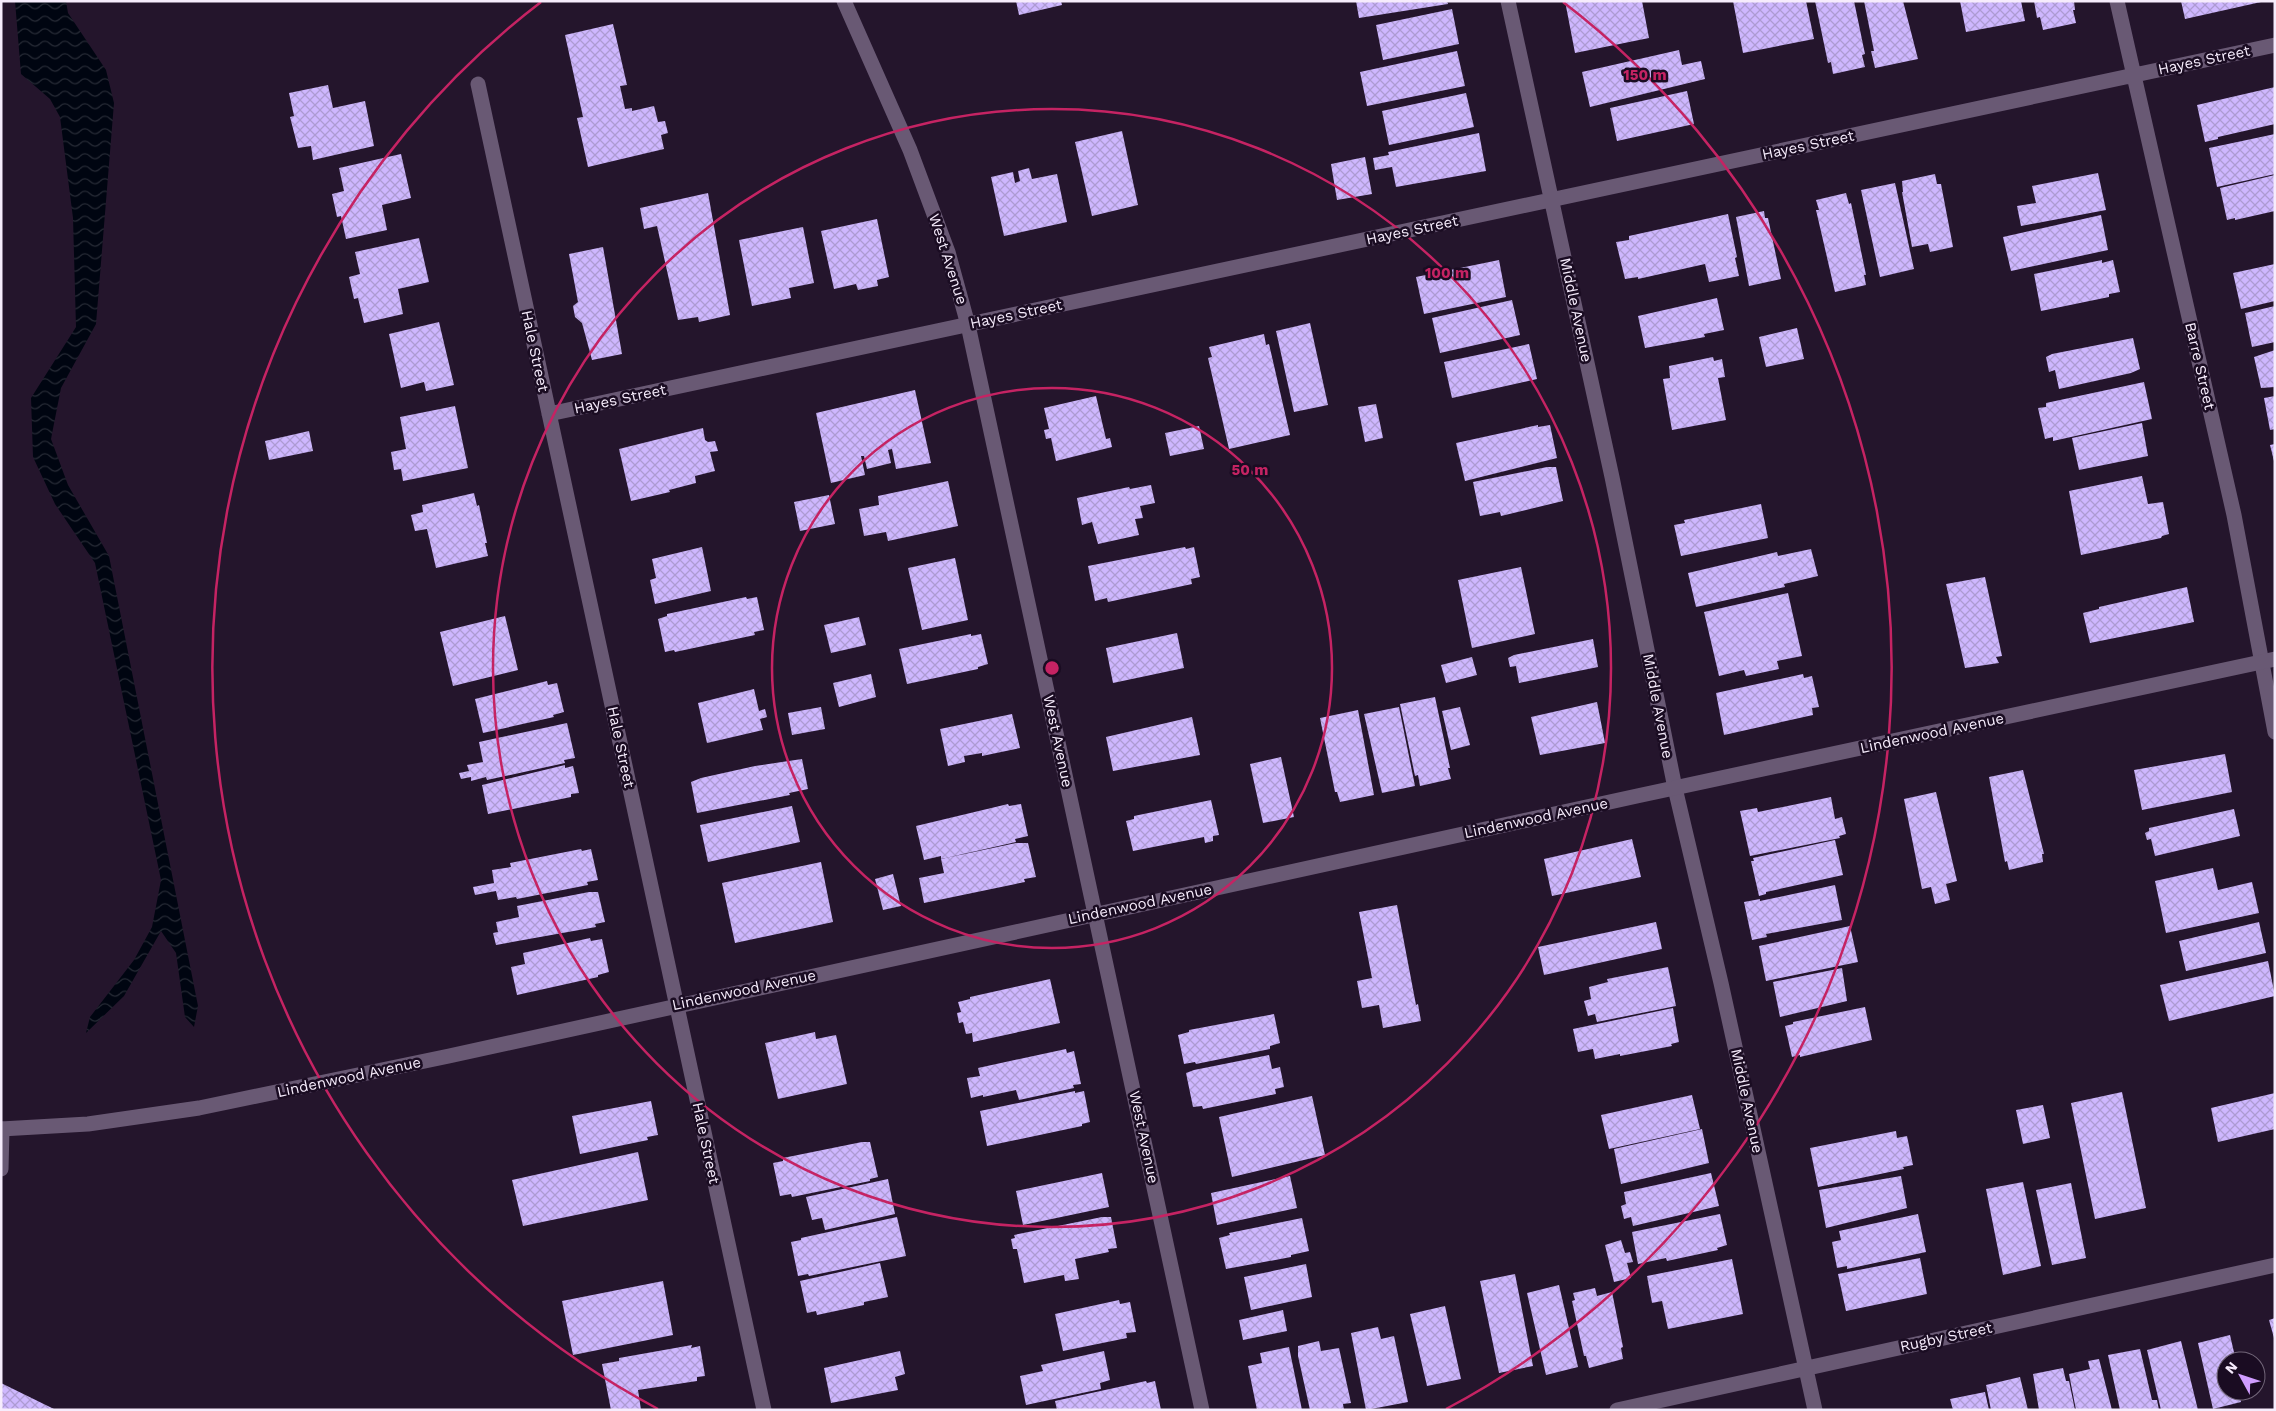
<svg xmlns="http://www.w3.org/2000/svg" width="2276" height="1411" viewBox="0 0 2276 1411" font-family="'Work Sans',sans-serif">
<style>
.water{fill:url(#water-waves)}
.building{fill:url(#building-cross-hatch)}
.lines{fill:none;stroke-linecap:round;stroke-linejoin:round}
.minor{stroke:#695974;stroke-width:15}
.tertiary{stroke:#695974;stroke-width:15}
.ring{fill:none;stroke:#c52363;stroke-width:2.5}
.labels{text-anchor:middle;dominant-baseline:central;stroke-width:5;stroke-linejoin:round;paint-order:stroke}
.street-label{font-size:15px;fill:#f6ecfc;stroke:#1a0c22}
.centre{fill:#c52363;stroke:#1a0c22;stroke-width:2.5}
.ring-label{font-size:15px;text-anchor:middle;font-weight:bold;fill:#c52363;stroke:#1a0c22;stroke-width:5;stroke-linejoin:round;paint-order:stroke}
</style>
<defs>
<pattern id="water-waves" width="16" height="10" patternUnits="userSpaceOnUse" patternTransform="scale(1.25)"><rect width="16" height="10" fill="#000511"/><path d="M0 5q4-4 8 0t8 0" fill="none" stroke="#262a35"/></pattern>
<pattern id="building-cross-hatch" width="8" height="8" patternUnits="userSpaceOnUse" patternTransform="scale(1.25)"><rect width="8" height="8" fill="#ceb7fe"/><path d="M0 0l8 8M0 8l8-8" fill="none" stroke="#ad9bd2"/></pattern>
</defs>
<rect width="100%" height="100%" fill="#24152c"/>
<!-- water -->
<path class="water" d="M15,1H66L68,13L106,70L114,103L96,324L61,388L51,439L68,485L109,556L198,1006L194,1027L185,1017L176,953L161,931L124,996L86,1033L90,1017L134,960L152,927L161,880L95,563L55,504L33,457L31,398L76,327L73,218L60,117L50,99L21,74Z"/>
<!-- building -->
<path class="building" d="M1016,1H1061L1062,5L1019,15Z
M1356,1H1447L1448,4L1359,18Z
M1565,1H1642L1649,38L1575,53Z
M1733,1H1806L1814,39L1743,53Z
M1815,1H1854L1865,54L1862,55L1865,67L1833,74L1831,62L1828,63Z
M1864,1H1903L1918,59L1875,68L1871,51H1874Z
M1960,1H2021L2025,21L1966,32Z
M2034,1H2074L2075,10H2073L2076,23L2043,30L2040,17L2037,18Z
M2181,1H2261V2L2185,19Z
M1452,9L1459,44L1383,60L1376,25Z
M613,24L627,85L620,86L625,109L632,108V111L654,106L658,122L665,121L668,133L661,135L664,149L588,167L577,118L583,117L565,35Z
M1679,50L1682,65L1701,61L1705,79L1590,107L1582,72Z
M1457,51L1465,86L1367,106L1360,72Z
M328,85L333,108L365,101L374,146L313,160L311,146L298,148L290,117L294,116L289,93Z
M2275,87V124L2218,137V139L2205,142L2197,105Z
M1687,91L1694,124L1617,141L1610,108Z
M1466,93L1474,127L1389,145L1382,111Z
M1122,131L1138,205L1092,216L1075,142Z
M1479,133L1486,171L1396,187L1392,167L1375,170L1373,158L1389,155L1388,152Z
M2275,134V174L2217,187L2209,148Z
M401,154L411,198L382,205L387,230L346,239L341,216L337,217L332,194L344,191L339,168Z
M1365,157L1372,194L1337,200L1331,164Z
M1029,168L1032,179L1057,174L1067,222L1004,236L991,177L1013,172L1015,183L1020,181L1018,171Z
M2098,173L2106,210L2021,226L2017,206L2036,203L2032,186Z
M1935,174L1937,184H1941L1953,247L1930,252L1928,244L1912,247L1902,192H1903L1902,181Z
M2275,175V211L2235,220V218L2227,220L2220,188Z
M1895,183L1914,269L1880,277L1861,190Z
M708,193L730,315L699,322L698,317L678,320L657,226L644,229L640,208Z
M1846,193L1849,204L1851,203L1866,275H1864L1866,285L1835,292L1816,210H1819L1816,200Z
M1764,211L1765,218H1768L1781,279L1749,286L1736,217Z
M1728,214L1737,257L1735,258L1739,276L1709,282L1705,264L1638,279V277L1625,279L1616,242L1629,240V236Z
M2101,215L2108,250L2011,271L2003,237Z
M877,219L889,277L877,280L878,286L858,290L856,284L834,289L821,231Z
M803,227L814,283L789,288L791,298L752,306L739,240Z
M419,238L429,282L398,289L403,314L364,323L358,298L354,299L349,277L360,274L355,252Z
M603,247L622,354L592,360L582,323L575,317L573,306L578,302L569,254Z
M1499,260L1506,297L1424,314L1416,277Z
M2102,260V263L2113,260L2120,292L2109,294V297L2041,311L2034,274Z
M2275,264V301L2241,309L2233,273Z
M1717,298L1724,330L1704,334L1705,337L1645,348L1638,316Z
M1512,300L1520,335L1440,353L1432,318Z
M2275,306V342L2252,347L2245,313Z
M439,322L454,385L426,391L424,382L401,388L389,334Z
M1310,323L1328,405L1294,412L1276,331Z
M1797,328L1804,359L1766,367L1759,337Z
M1264,334L1266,345L1269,344L1290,435L1229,449L1208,358L1212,357L1209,347Z
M2133,338L2140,369L2131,373L2059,389L2055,370L2049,372L2046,357L2052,354Z
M1529,344L1537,379L1452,398L1444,362Z
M2275,350V387L2261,388L2254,357Z
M1713,357L1714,361L1722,359L1725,377L1718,378L1726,420L1672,430L1663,379L1670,378L1669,366Z
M2144,382L2152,419L2053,441V437L2045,439L2038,408L2046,407V403Z
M915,390L931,463L896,469L892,449L888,450L891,463L867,469L864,456H861L865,475L831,483L816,413Z
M1096,396L1106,439L1110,438L1112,447L1056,461L1051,438L1046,439L1044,430L1049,429L1044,408Z
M2275,396V429L2270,430L2264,398Z
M1376,404L1383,438L1365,442L1358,407Z
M455,406L468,468L403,481L401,469L394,470L391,452L406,449L400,417Z
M2142,423L2148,456L2079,470L2072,438Z
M1538,425V427L1550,425L1557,458L1465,481L1456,443Z
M1199,426L1204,449L1170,456L1165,433Z
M703,428L705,440L708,442L715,441L718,451L710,452L715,471L695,476L696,483L669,490L670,492L631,501L619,449Z
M309,431L313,451L269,460L265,441Z
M2275,444V461H2274L2270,445Z
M1547,467H1556L1563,501L1501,516L1500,512L1480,516L1473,482Z
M2142,476L2148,504L2163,502L2169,534L2162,536L2161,538L2081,555L2069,491Z
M948,481L958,526L888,541L886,532L864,536L859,509L879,505L878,496Z
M1151,485L1155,503L1140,506L1143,518L1135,519L1139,535L1098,544L1092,522L1082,525L1077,498L1129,487L1130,489Z
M474,493L477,506L479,505L487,543H485L488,556L436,568L427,529L415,531L411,515L423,512L422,505Z
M829,495L835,524L800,531L794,502Z
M1761,504L1768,538L1681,556L1674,525L1685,523L1684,520Z
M702,547L711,591L655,604L650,580L656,578L652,559Z
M1185,547L1186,549L1194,547L1200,577L1191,579L1192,584L1108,602L1107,598L1095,601L1088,566Z
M1811,549L1818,576L1784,584L1785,587L1696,607L1688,573L1777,552L1778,556Z
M955,558L968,620L922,630L908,568Z
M1521,567L1535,634L1472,648L1458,580Z
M1985,577L2002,656L1996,657L1999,663L1965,668L1946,584Z
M2187,587L2194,622L2090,643L2083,613L2099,609V607Z
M1788,593L1802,656L1777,661L1779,669L1746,676L1744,670L1719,676L1704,612Z
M746,597L747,599L757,597L764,630L754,632L755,635L675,652L674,650L665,652L658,619L667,616V614Z
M505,616L518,670L453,686L440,632Z
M859,617L866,645L831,653L824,625Z
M1177,633L1184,668L1113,683L1106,648Z
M971,634V636L981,634L988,664L978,667V669L907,684L899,649Z
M1593,639L1598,667L1519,683L1516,666L1510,667L1508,658L1514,655Z
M1472,657L1477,675L1446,683L1441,665Z
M871,674L876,697L839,707L833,683Z
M1803,674L1804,678L1812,676L1819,707L1812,708L1813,715L1724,735L1716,693Z
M547,681L548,685L557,683L564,712L553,715L554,717L483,733L475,699Z
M754,689L759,711L765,709L767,717L760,719L763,730L707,743L698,703Z
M1435,697L1450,768H1448L1451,779L1420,786L1418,775L1415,776L1400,704Z
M1597,702L1605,743L1540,755L1531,717Z
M821,707L825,729L792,735L788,713Z
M1399,707L1415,786L1382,793L1364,714Z
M1460,707L1470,745L1451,750L1442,711Z
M1358,710L1374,795L1340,802L1337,792H1335L1320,718Z
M1012,714L1020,748L982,756V753L964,756L965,762L948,766L940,729Z
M1192,717L1200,755L1113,771L1106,737Z
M567,723L575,758L564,760L565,763L487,780L486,777L471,781V777L461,779L459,773L469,771L467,765L483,762L479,742Z
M2225,754L2232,792L2142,810L2134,770Z
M1281,757L1294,817L1263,823L1250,764Z
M802,759L808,789L789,793L790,795L697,813L691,782L701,778L755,766Z
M565,765V768L573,766L579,793L571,794V797L488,814L482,785Z
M2023,770L2044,854H2042L2043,862L2009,870L2007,861L2005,862L1989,777Z
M1936,792L1957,881L1946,884L1950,900L1935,904L1931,887L1922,889L1904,799Z
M1831,797L1835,819L1842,817L1846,834L1839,836L1840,838L1750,856L1740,811L1757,808L1758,812Z
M1211,800L1219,835L1213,836V841L1205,843L1204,837L1133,851L1126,821L1134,819V816Z
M1008,804L1009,806L1021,804L1028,836L1015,839L1016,842L941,859V856L924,860L916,826Z
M792,806L800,842L708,862L700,825Z
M2234,809L2240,836L2155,856L2151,839L2147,840L2145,833L2149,831V828Z
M1632,839L1641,877L1552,896L1544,859Z
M1835,840L1843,875L1766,892V894L1759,896L1751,861H1754L1753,858Z
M1016,843H1028L1036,877L1024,879L1025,882L924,903L919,878L944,873L941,859Z
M581,849L582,851L591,849L598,880L587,882L588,885L517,899L516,897L498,900L496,891L475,895L473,887L494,883L492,870L511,867L510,863Z
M821,862L833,922L735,943L722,883Z
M2213,868L2218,890L2252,882L2259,913L2166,933L2155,881Z
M893,874L901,906L883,910L875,879Z
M1835,885L1842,920L1766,934L1767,937L1752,940L1744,902L1760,899V901Z
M589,892H598L605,922L595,924L596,927L496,945L493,933L498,932L496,922L519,917L517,906Z
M1397,905L1416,1005L1418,1004L1421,1021L1383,1028L1379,1005L1362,1008L1357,981L1372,978L1359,912Z
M1656,922L1662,949L1544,975L1538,947Z
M2259,922L2266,953L2186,971L2179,941Z
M1850,926L1858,962L1766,981L1759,946Z
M590,938L591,941L602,939L609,972L598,975V977L517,995L511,967L525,964L523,953Z
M2268,961L2275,996L2169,1021L2160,985Z
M1668,967L1676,1006L1597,1022L1595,1014L1588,1016L1584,1001L1591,999L1589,987L1608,982L1607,979Z
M1842,968L1847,1001L1780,1017L1773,982Z
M1050,979L1060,1023L973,1042L972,1033L966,1034L963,1022L959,1023L957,1013L961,1012L958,1002L970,999V997Z
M1865,1007L1872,1040L1800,1057V1055L1792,1057L1785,1026L1793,1024V1022Z
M1673,1008L1679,1042L1671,1044L1672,1046L1620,1056V1054L1595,1059L1593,1049L1578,1052L1573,1029Z
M1274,1014L1280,1043L1270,1046V1049L1196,1064L1195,1062L1184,1064L1178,1035L1189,1032V1030Z
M815,1032L816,1039L836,1035L847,1084L778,1099L765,1043Z
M1066,1049L1067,1053L1074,1051L1081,1084L1073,1085L1074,1088L1019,1100L1016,1090L983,1097V1095L971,1098L967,1078L980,1076L978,1068Z
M1269,1055L1272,1069L1280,1067L1284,1087L1275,1089L1276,1094L1203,1109L1202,1106L1193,1107L1186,1073L1194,1070Z
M1075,1091V1093L1084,1091L1090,1122L1082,1124V1126L987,1146L980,1111Z
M2122,1092L2146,1208L2095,1219L2071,1103Z
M2275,1093V1129L2218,1142L2211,1108Z
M1692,1095L1700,1129L1609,1149L1601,1115Z
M1312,1096L1325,1155L1232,1177L1219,1117Z
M651,1101L658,1135L647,1137L648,1140L580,1154L572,1116Z
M2043,1105L2050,1138L2023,1144L2016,1110Z
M1702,1129L1709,1163L1621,1184L1614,1149Z
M1896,1131L1897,1138L1907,1136L1913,1165L1903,1167L1904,1169L1818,1187L1810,1148Z
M862,1142H870L878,1177L870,1179V1181L792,1197L791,1194L780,1196L773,1163L783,1161V1158Z
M638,1152L648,1200L523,1226L512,1180Z
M1102,1173L1109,1207L1023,1225L1016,1191Z
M1711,1173L1719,1206L1633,1226L1631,1217L1624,1219L1621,1206L1626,1204L1624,1192Z
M1290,1176L1297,1208L1217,1225L1211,1193Z
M1901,1176L1907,1208L1826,1228L1819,1190Z
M888,1179L895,1214L825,1230L822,1218L812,1220L806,1197Z
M2023,1182L2041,1266L2003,1275L1986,1189Z
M2071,1183L2086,1258L2052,1265L2036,1190Z
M1720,1214L1727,1245L1717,1248L1718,1250L1667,1261L1666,1258L1638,1264L1632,1232Z
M1918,1214L1926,1252L1847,1269V1266L1837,1268L1832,1242L1841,1240L1839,1231Z
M897,1217L906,1256L809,1276L808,1274L798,1276L791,1242L801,1240V1238Z
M1102,1217H1111L1117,1248L1108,1249L1109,1252L1075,1259L1079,1279L1065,1281L1064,1275L1024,1283L1017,1249H1013L1011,1239L1015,1238L1014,1235Z
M1302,1218L1309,1251L1291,1255V1257L1226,1269L1219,1238L1230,1235L1229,1233Z
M1621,1240L1625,1253L1630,1252L1633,1262L1627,1263L1631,1278L1614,1282L1605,1245Z
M1920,1258L1927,1294L1846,1311L1838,1274Z
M1732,1259L1743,1314L1668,1329L1662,1301L1652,1303L1647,1276Z
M880,1263L888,1297L864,1302V1305L817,1315L816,1311L807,1313L800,1281Z
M1306,1264L1312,1297L1251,1310L1244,1277Z
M1515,1274L1533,1366L1499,1373L1480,1281Z
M663,1281L673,1335L573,1355L562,1301Z
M1559,1285L1578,1367L1546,1375L1527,1293Z
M1595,1288L1597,1296L1612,1292L1623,1347L1621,1348L1623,1359L1589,1368L1586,1356H1584L1572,1301L1575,1300L1573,1293Z
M1119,1300L1120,1304L1130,1302L1136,1332L1126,1333L1127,1338L1063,1351L1055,1314Z
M1445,1306L1461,1379L1427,1386L1410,1314Z
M1283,1310L1287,1331L1243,1340L1239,1320Z
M2275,1318V1338H2274L2269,1320Z
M1378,1327L1381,1339L1394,1336L1408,1402L1366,1410L1351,1333Z
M2230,1335L2236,1361H2226V1391H2239L2241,1402L2213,1409L2198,1343Z
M1319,1341L1321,1351L1339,1348L1351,1403L1343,1404L1344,1410H1310L1298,1356V1346Z
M2181,1341L2198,1410H2161L2147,1350Z
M692,1345L691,1348L700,1346L705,1376L697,1377V1381L638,1390L641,1410H611L602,1364L619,1361V1358Z
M1289,1347L1302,1410H1257L1248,1366L1262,1363L1260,1353Z
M2140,1349L2152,1400H2157L2159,1410H2120L2108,1355Z
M900,1351L905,1374L895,1377L898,1390L831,1403L824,1368Z
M1104,1351L1110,1380L1100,1383L1101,1389L1026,1405L1020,1376L1043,1371L1041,1365Z
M2099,1359L2112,1410H2076L2069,1374L2090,1369L2088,1361Z
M2063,1368L2066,1381H2069L2075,1410H2039L2033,1374Z
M2020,1377L2028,1410H1991L1986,1385Z
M1146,1381L1147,1383L1155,1381L1161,1410H1057L1055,1401Z
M1,1383L56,1410H1Z
M1985,1392L1989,1410H1953L1950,1399Z"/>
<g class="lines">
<!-- minor -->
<path class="minor" d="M844,1L910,150L948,252L968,325L1202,1410
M1508,1L1612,477L1675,788L1721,983L1815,1410
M2117,1L2234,515L2275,732
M478,84L764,1410
M549,414L2275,45
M1,1169L2,1129
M1617,1410L2275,1265"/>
<!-- tertiary -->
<path class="tertiary" d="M1,1129L88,1124L199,1108L449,1056L1637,796L2275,659"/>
</g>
<!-- distance rings -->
<g class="ring">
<circle cx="1052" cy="668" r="280"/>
<circle cx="1052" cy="668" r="559"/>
<path d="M658 1409A839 839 0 0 1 541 2M1563 2A839 839 0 0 1 1446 1409"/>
</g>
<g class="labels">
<!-- street labels -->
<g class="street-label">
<text transform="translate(2204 60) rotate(-12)">Hayes Street</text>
<text transform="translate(1808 145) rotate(-12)">Hayes Street</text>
<text transform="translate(1412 230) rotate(-12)">Hayes Street</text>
<text transform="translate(948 259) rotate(72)">West Avenue</text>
<text transform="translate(1576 310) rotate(78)">Middle Avenue</text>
<text transform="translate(1016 314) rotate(-12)">Hayes Street</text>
<text transform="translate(535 351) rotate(78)">Hale Street</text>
<text transform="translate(2200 366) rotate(77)">Barre Street</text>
<text transform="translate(620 399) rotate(-12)">Hayes Street</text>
<text transform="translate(1658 706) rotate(79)">Middle Avenue</text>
<text transform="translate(1932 733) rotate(-12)">Lindenwood Avenue</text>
<text transform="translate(1058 741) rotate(78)">West Avenue</text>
<text transform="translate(621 747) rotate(78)">Hale Street</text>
<text transform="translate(1536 818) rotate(-12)">Lindenwood Avenue</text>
<text transform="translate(1140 904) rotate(-12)">Lindenwood Avenue</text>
<text transform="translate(744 990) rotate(-12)">Lindenwood Avenue</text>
<text transform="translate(349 1077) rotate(-12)">Lindenwood Avenue</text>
<text transform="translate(1747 1101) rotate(78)">Middle Avenue</text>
<text transform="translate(1144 1137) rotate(78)">West Avenue</text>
<text transform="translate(706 1143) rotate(78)">Hale Street</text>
<text transform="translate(1946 1337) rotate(-12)">Rugby Street</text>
</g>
</g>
<circle cx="1052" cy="668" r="8" class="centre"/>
<g class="ring-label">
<text x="1645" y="80">150 m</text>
<text x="1447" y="278">100 m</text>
<text x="1250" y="475">50 m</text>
</g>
<!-- border -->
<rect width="2276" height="1411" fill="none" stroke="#f6ecfc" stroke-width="5"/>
<!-- north arrow -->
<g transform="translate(2241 1376) rotate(310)"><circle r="24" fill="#1a0c22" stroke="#726679"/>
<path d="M0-4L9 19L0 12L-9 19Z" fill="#d09dff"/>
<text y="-8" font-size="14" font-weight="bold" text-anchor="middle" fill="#f6ecfc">N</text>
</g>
</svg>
